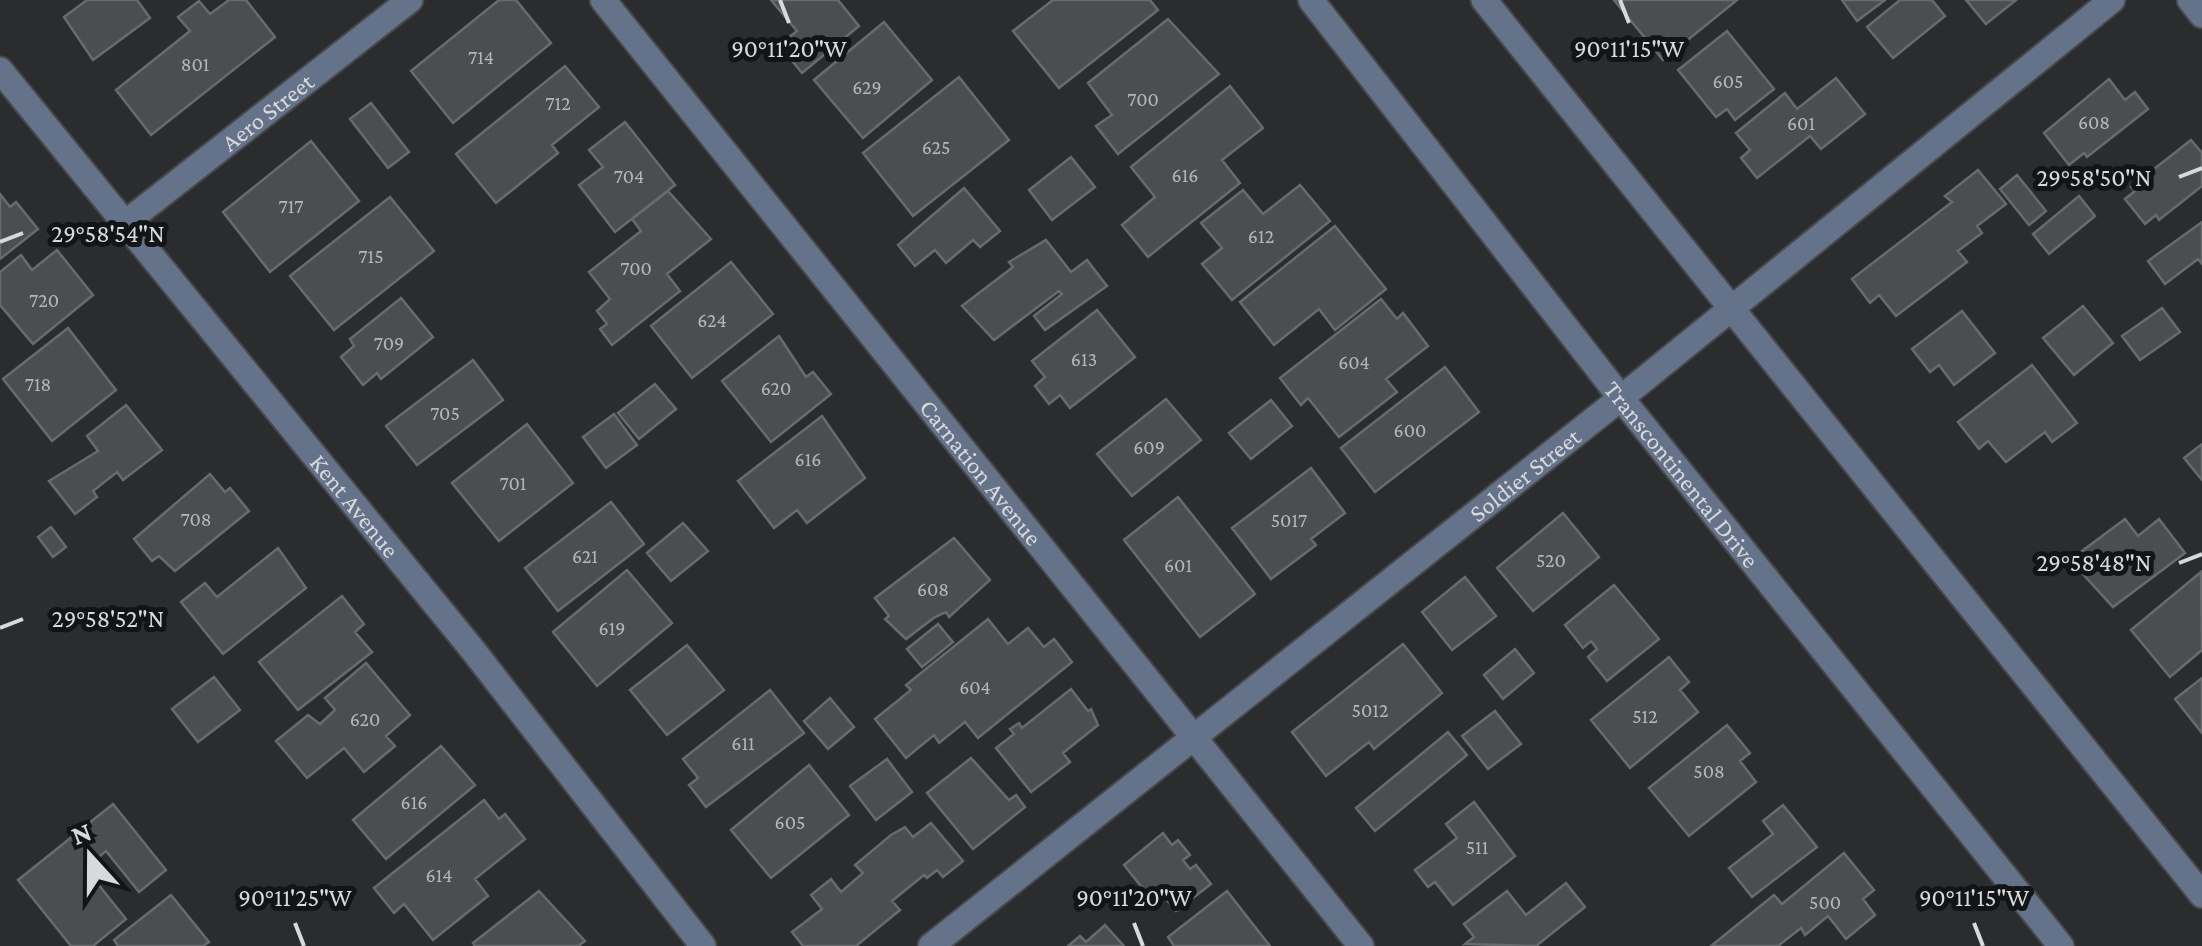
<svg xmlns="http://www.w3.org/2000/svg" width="2202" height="946" viewBox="0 0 2202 946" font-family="'Crimson Pro',serif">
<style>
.building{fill:#4b4e4f;stroke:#686b6c;stroke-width:2.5}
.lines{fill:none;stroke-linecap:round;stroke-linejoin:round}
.minor-casing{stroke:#464849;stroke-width:29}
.minor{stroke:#65738a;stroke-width:25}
.ticks{fill:none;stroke:#d8d9da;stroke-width:4}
.labels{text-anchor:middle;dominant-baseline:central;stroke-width:10;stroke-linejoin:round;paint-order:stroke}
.number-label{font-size:20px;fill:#b5b6b7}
.street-label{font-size:25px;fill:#d8d9da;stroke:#131415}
.ticks-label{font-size:25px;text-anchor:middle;fill:#d8d9da;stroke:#131415;stroke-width:10;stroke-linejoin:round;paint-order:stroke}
</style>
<rect width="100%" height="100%" fill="#2a2c2d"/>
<!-- building -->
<path class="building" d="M87,0H137L150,18L93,60L64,17Z
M229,0H246L275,37L151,135L116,90L190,31L178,17L199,1L210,14Z
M499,0H516L551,43L453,123L411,71Z
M771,0H838L859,26L802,73L779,45L797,31Z
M1053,0H1150L1158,10L1059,88L1013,31Z
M1614,0H1737L1663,60Z
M1842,0H1885L1857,21Z
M1900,0H1932L1945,16L1893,58L1867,27Z
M1966,0H2016L1986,24Z
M1168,19L1219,74L1118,154L1096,126L1112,115L1088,83Z
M884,22L932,80L863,138L814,80Z
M1727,31L1774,89L1735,120L1727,109L1716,117L1678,70Z
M565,66L599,107L552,145L558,153L496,203L456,154Z
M959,77L1009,140L913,216L863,153Z
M1836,78L1865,114L1821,149L1810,136L1757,178L1741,158L1750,150L1736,133L1785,93L1797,109Z
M2109,79L2125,100L2135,92L2148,109L2087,157L2084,153L2069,165L2044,133Z
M1230,86L1263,128L1222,160L1240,183L1148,257L1122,225L1155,197L1131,167Z
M371,103L409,152L388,168L350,119Z
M625,122L675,185L615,232L579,185L603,167L589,150Z
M2191,140L2202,153V186L2159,220L2156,215L2145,224L2125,199L2135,191L2131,187Z
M311,141L359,201L270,272L223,212Z
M1071,157L1095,187L1052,220L1029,190Z
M1978,170L2006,204L1977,226L1982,233L1958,251L1967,262L1896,316L1879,295L1870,303L1852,279L1952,202L1945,196Z
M2017,175L2046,211L2029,225L2000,189Z
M1300,185L1330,221L1232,300L1202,264L1222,248L1201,223L1243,190L1263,214Z
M964,188L1000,231L980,247L973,240L946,263L935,250L915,266L898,245Z
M668,191L711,239L667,274L680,291L612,345L600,329L607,324L597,311L610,299L589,272L641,231L632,219Z
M0,194L10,207L16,202L38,229L0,259Z
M2079,196L2095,216L2049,254L2033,234Z
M390,197L434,251L334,330L290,276Z
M2202,222V264L2198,259L2165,284L2148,261Z
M1335,226L1386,289L1335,330L1319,309L1274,345L1240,302Z
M1046,240L1071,272L1087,260L1107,286L1045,330L1034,316L1062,294L1059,291L994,340L962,306L1013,267L1009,262Z
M57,250L93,295L33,344L0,305V272L21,255L32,270Z
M731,262L773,314L692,378L651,326Z
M401,298L433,337L381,379L377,373L363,385L341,357L354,346L350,339Z
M1381,299L1397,319L1403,313L1428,346L1386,379L1397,392L1339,437L1308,398L1301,405L1280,378Z
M2083,306L2113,343L2074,375L2043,338Z
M2162,308L2180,332L2140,360L2122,336Z
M1097,310L1135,357L1070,408L1060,395L1049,404L1035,386L1045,377L1032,361Z
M1962,311L1995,353L1954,385L1939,365L1930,372L1912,349Z
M68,328L116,390L52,441L3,379Z
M779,336L806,377L813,372L831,394L771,442L722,381Z
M473,360L503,400L417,465L386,426Z
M2032,365L2077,423L2052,442L2045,432L2006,462L1988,441L1979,449L1958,422Z
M1445,367L1479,412L1375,492L1341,448Z
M655,384L676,409L639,439L618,413Z
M1166,399L1201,440L1132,496L1097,454Z
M1271,400L1292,426L1251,459L1229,433Z
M126,405L162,450L123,480L117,472L93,491L97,497L75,514L49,481L98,451L87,436Z
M614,414L637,445L606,468L583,437Z
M822,416L865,478L807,523L797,510L774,528L738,481Z
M527,424L573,483L499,541L452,483Z
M2202,444V480L2184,458Z
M1311,468L1345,513L1311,539L1316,545L1271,579L1232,528Z
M210,474L225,492L230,488L249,511L175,571L159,556L152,561L134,539Z
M1178,497L1255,594L1200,637L1124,540Z
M611,502L644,544L558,611L525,568Z
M1563,513L1599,557L1533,611L1497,568Z
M2125,519L2138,536L2159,519L2185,553L2113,607L2070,560Z
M683,523L708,551L671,581L647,553Z
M51,527L66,547L53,557L38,537Z
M954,538L990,580L949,617L946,612L935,617L906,639L885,619L889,616L875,598Z
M278,548L306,588L223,654L181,602L205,583L217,597Z
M627,570L672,623L597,686L553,632Z
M2201,572L2202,650L2170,677L2131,630Z
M1465,577L1496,616L1452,650L1422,612Z
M1614,585L1659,639L1607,681L1588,657L1597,649L1591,641L1583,648L1565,625Z
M342,596L364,624L355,632L372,652L298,710L259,662Z
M988,619L1008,644L1028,628L1044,647L1054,639L1072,662L978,738L965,722L939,743L934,735L906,758L875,719L911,690L906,685Z
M938,624L953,642L922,667L907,649Z
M1403,644L1442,693L1374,749L1369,742L1326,776L1292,732Z
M687,645L724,690L667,735L630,690Z
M1515,649L1534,673L1503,699L1484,675Z
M1669,657L1689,682L1680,690L1698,712L1630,768L1591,720Z
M366,663L410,715L386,736L395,746L364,772L344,748L307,778L276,741L308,715L320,724L335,710L325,698Z
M214,677L240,710L198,742L172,709Z
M2202,678V733L2175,699Z
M1071,689L1088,711L1091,709L1098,725L1063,753L1070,762L1031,792L996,748L1014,734L1010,729L1019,723L1022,728Z
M770,690L804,733L706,807L689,785L698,778L683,759Z
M830,698L854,727L828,749L804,721Z
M1495,711L1521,744L1488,769L1462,736Z
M1727,725L1750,753L1740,761L1756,782L1689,836L1649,788Z
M1448,732L1467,755L1375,831L1356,808Z
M441,746L475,785L386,859L353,820Z
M971,758L1009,800L1016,795L1025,807L973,849L927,793Z
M887,759L912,792L876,820L850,786Z
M809,765L849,815L771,878L731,830Z
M484,800L499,819L505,814L525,839L475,879L488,896L433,940L404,904L394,913L374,888Z
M1474,802L1515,856L1453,905L1435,882L1428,887L1415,870L1457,838L1446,824Z
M113,804L166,870L139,892L106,851L85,868L126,919L93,946H71L18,880Z
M1783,805L1817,847L1752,897L1729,868L1773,834L1763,821Z
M931,823L963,861L943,877L937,870L927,878L924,875L892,901L900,910L856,946H803L792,932L822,909L811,895L831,879L841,892L863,873L855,865L891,835L905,827L913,837Z
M1163,833L1172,845L1178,840L1190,855L1183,860L1190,869L1196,865L1211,884L1176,911L1161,893L1152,900L1124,865Z
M1844,853L1874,890L1863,899L1875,915L1846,939L1828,916L1805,935L1801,928L1778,946H1711L1774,895L1782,904Z
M1566,883L1585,907L1536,946L1465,944L1474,937L1464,924L1507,891L1526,915Z
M539,891L585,941L578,946H475L473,943Z
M1227,891L1270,946H1174L1168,937Z
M171,895L209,942L203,946H118L114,940Z
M1105,925L1124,946H1068L1080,936L1086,942Z"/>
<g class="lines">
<!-- minor casing -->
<g class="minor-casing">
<g id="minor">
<path id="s1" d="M603,0L1361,946"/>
<path id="s2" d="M1311,0L1621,398L2061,946"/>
<path d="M1484,0L2202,895"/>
<path d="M2190,0L2202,15"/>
<path id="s3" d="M0,70L472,649L703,946"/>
<path id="s4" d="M124,224L410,0"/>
<path id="s5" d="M931,946L1621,398L2112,0"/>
</g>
</g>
<!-- minor -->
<use href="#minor" class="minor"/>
</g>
<!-- ticks -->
<path class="ticks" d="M780,0L789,23M1620,0L1629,23M2179,177L2202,168M0,242L23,233M2179,563L2202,554M0,628L23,619M295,923L304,946M1134,923L1143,946M1974,923L1983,946"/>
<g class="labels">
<!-- number labels -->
<g class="number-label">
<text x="481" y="57">714</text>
<text x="195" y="64">801</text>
<text x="1728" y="81">605</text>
<text x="867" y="87">629</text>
<text x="1143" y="99">700</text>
<text x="558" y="103">712</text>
<text x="2094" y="122">608</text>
<text x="1801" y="123">601</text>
<text x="936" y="147">625</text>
<text x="1185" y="175">616</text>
<text x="629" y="176">704</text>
<text x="291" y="206">717</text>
<text x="1261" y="236">612</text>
<text x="371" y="256">715</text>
<text x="636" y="268">700</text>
<text x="44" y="300">720</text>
<text x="712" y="320">624</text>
<text x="389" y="343">709</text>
<text x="1084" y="359">613</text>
<text x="1354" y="362">604</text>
<text x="38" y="384">718</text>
<text x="776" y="388">620</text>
<text x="445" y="413">705</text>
<text x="1410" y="430">600</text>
<text x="1149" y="447">609</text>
<text x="808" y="459">616</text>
<text x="513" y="483">701</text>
<text x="196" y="519">708</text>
<text x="1289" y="520">5017</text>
<text x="585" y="556">621</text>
<text x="1551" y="560">520</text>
<text x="1178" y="565">601</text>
<text x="933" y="589">608</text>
<text x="612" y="628">619</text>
<text x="975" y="687">604</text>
<text x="1370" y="710">5012</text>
<text x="1645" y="716">512</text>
<text x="365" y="719">620</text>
<text x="743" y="743">611</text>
<text x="1709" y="771">508</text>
<text x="414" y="802">616</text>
<text x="790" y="822">605</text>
<text x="1477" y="847">511</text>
<text x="439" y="875">614</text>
<text x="1825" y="902">500</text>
</g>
<!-- street labels -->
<g class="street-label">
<text stroke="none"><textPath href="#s4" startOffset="182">Aero Street</textPath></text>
<text stroke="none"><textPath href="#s1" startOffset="605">Carnation Avenue</textPath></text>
<text stroke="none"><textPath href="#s5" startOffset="758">Soldier Street</textPath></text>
<text stroke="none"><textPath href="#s2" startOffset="602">Transcontinental Drive</textPath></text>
<text stroke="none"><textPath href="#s3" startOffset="562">Kent Avenue</textPath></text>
</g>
</g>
<g class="ticks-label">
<text x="789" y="57">90°11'20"W</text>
<text x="1629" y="57">90°11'15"W</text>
<text x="2094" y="186">29°58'50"N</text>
<text x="108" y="242">29°58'54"N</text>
<text x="2094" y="571">29°58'48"N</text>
<text x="108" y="627">29°58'52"N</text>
<text x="295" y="906">90°11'25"W</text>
<text x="1134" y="906">90°11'20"W</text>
<text x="1974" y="906">90°11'15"W</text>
</g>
<!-- north arrow -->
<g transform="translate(90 856) rotate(339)" stroke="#131415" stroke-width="8" paint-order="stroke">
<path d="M0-8L18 38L0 25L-18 38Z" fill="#d8d9da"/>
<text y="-15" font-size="28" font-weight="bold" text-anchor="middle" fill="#d8d9da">N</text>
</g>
</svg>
